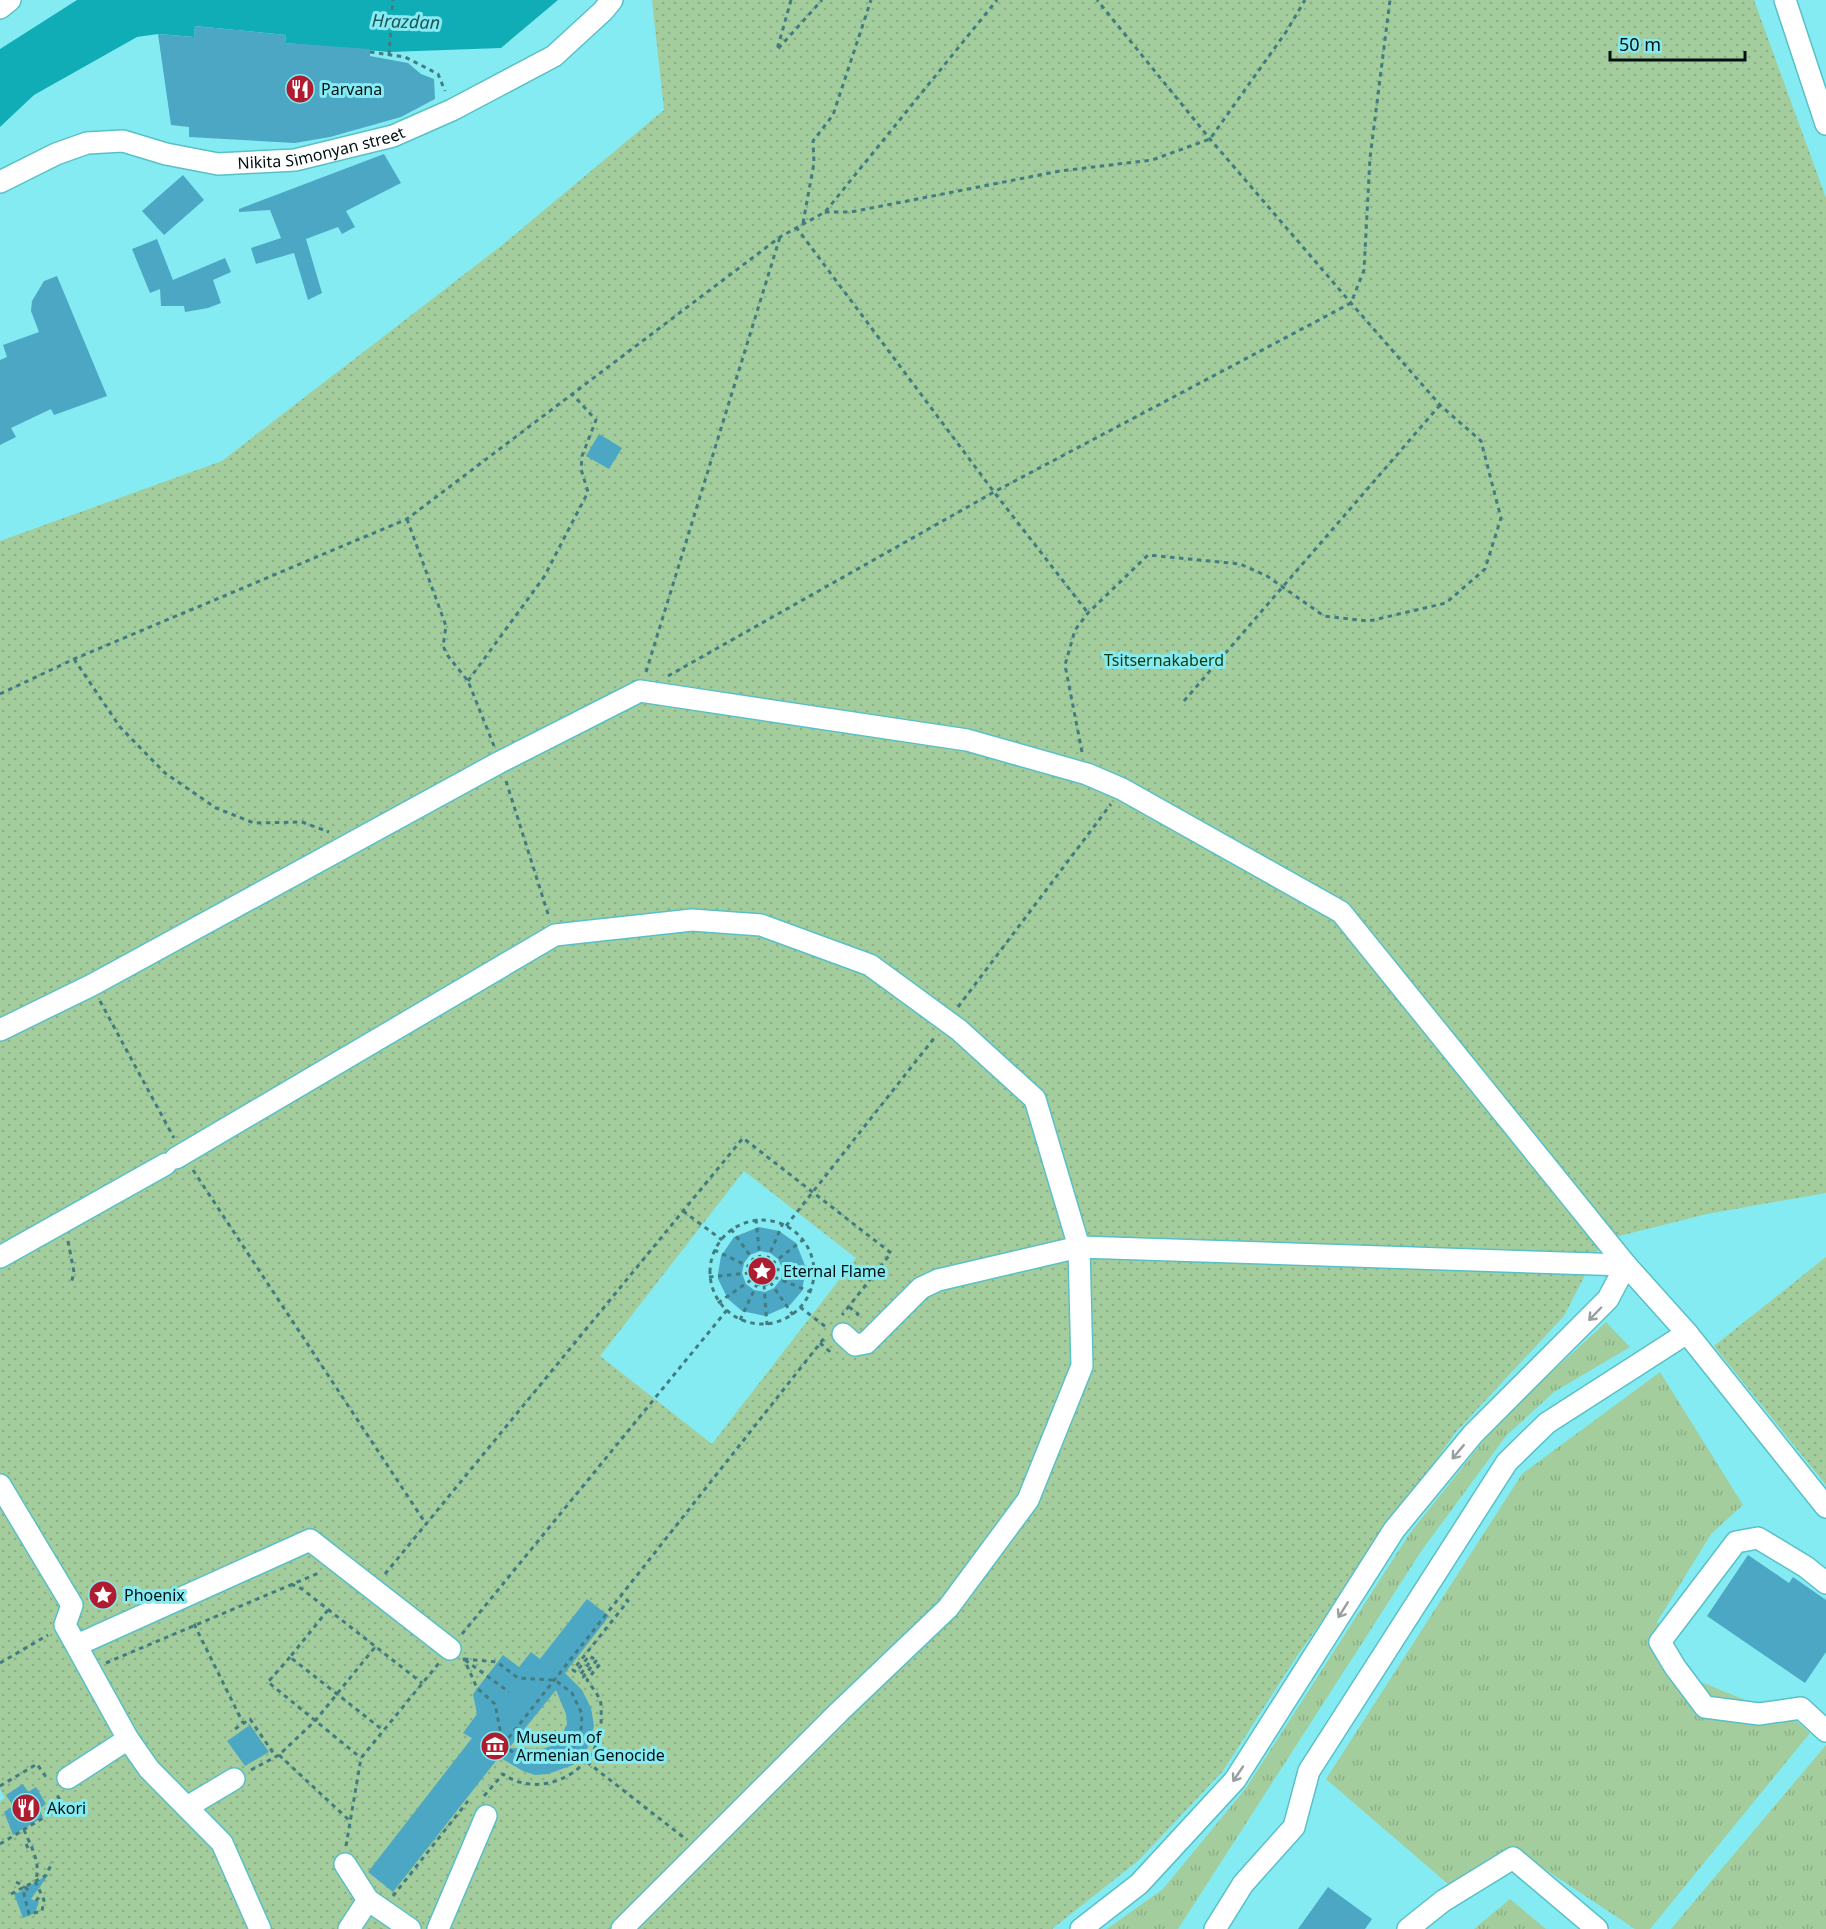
<svg xmlns="http://www.w3.org/2000/svg" width="1826" height="1929" viewBox="0 0 1826 1929" font-family="'Noto Sans',sans-serif">
<style>
.grass{fill:url(#grass-tufts)}
.park{fill:url(#park-dots);fill-rule:evenodd}
.water{fill:#11adb6}
.building{fill:#4ba7c4;fill-rule:evenodd}
.lines{fill:none;stroke-linecap:round;stroke-linejoin:round}
.minor-casing{stroke:#59c0c8;stroke-width:24}
.path{stroke:#427c81;stroke-width:3;stroke-dasharray:4.5 4.5;stroke-linecap:butt}
.minor{stroke:#fff;stroke-width:21}
.oneway{stroke:#999fa0}
.labels{text-anchor:middle;dominant-baseline:central;stroke-width:6;stroke-linejoin:round;paint-order:stroke}
.poi-label{font-size:16px;fill:#001012;stroke:#85ebf2;text-anchor:start}
.street-label{font-size:16px;fill:#001012;stroke:#85ebf2}
.park-label{font-size:16px;fill:#113a0c;stroke:#85ebf2}
.water-label{font-size:18px;font-style:italic;fill:#1d5559;stroke:#85ebf2}
</style>
<defs>
<pattern id="grass-tufts" width="24" height="20" patternUnits="userSpaceOnUse" patternTransform="scale(1.5)"><rect width="24" height="20" fill="#a3cd9d"/><path d="M3 7l-1-3M5 7V3M7 7l1-3M15 17l-1-3M17 17v-4M19 17l1-3" fill="none" stroke="#8baf86"/></pattern>
<pattern id="park-dots" width="8" height="8" patternUnits="userSpaceOnUse" patternTransform="scale(1.5)"><rect width="8" height="8" fill="#a3cd9d"/><path d="M2 2h.1M6 6h.1" fill="none" stroke="#8baf86" stroke-width="1.8" stroke-linecap="round"/></pattern>
</defs>
<rect width="100%" height="100%" fill="#85ebf2"/>
<!-- grass -->
<path class="grass" d="M1606,1322L1630,1347L1554,1392L1506,1436L1422,1550L1178,1929H1107L1163,1889L1246,1788L1410,1533L1500,1420Z
M1660,1372L1743,1505L1711,1534L1657,1622L1694,1679L1762,1707L1787,1713L1810,1733L1650,1929H1635L1516,1850L1455,1890L1326,1779L1522,1474Z
M1826,1745V1929H1671Z
M1510,1899L1546,1929H1474Z"/>
<!-- park -->
<path class="park" d="M652,0H1754L1826,198V1193L1707,1214L1603,1240L1564,1316L1456,1432L1297,1656L1223,1771L1139,1860L1052,1929H0V1801L5,1798L0,1789V541L222,461L501,246L664,110ZM744,1171L856,1258L712,1444L600,1356Z
M1826,1257V1485L1714,1346Z"/>
<!-- water -->
<path class="water" d="M77,0H558L501,48L389,52L285,43L286,35L195,26L194,37L158,34L137,37L34,95L0,127V49Z"/>
<!-- building -->
<path class="building" d="M195,26L286,35L285,43L370,49V56L408,63L421,74L434,79L435,99L401,117L330,137L295,143L189,137V127L171,125L158,34L194,37Z
M384,154L401,183L346,211L355,227L342,234L338,227L306,239L322,293L308,300L294,253L256,264L251,248L281,238L270,210L239,212V209Z
M183,175L204,200L164,235L142,211Z
M157,239L173,280L225,258L231,272L213,280L221,303L208,308L185,312L184,306H161L160,289L150,293L132,249Z
M57,276L107,396L54,415L51,409L11,428L16,437L0,445V360L7,357L3,345L39,332L31,311L32,301L44,281Z
M599,434L622,448L609,469L586,456Z
M759,1227L779,1231L796,1243L806,1268L802,1291L790,1305L765,1316L742,1311L728,1299L718,1279V1274L721,1256L734,1237ZM760,1251L770,1253L778,1259L782,1268L781,1279L774,1288L765,1292L754,1290L746,1284L742,1273L744,1263L750,1255Z
M1748,1555L1789,1583L1793,1577L1826,1600V1652L1805,1683L1707,1616Z
M587,1599L609,1616L565,1673L582,1690L591,1708L594,1726L587,1749L573,1765L548,1774L535,1775L523,1771L499,1757L393,1892L368,1872L472,1738L463,1733L477,1714L473,1694L503,1655L519,1667L531,1652L540,1659ZM556,1690L566,1714L567,1724L559,1741L551,1746L542,1749L509,1748Z
M250,1725L269,1752L245,1766L227,1741Z
M23,1784L28,1792L36,1787L46,1804L39,1809L43,1817L13,1835L4,1812L13,1806L6,1795Z
M49,1874L31,1899L39,1902L35,1913L23,1918L13,1891L18,1893Z
M1328,1887L1372,1919L1365,1929H1298Z"/>
<g class="lines">
<!-- minor casing -->
<g class="minor-casing">
<g id="minor">
<path d="M1785,0L1826,124"/>
<path d="M0,8L10,0"/>
<path id="s1" d="M0,182L56,154L87,143L123,141L166,154L218,164L295,160L393,136L452,110L554,56L603,11L612,0"/>
<path d="M0,1030L92,985L500,762L640,691L967,740L1087,774L1122,789L1341,912L1626,1265L1687,1333L1826,1507"/>
<path d="M176,1158L555,935L692,920L761,925L870,965L959,1030L1035,1099L1079,1247L1082,1366L1028,1500L948,1608L839,1712L622,1929"/>
<path d="M0,1257L166,1164"/>
<path d="M843,1334L855,1345L866,1343L921,1288L938,1280L1079,1247L1626,1265"/>
<path d="M0,1485L72,1605L65,1625L128,1739L149,1769L222,1843L260,1929"/>
<path d="M1826,1583L1806,1567L1758,1538L1736,1542L1660,1642L1675,1667L1705,1707L1759,1714L1801,1708L1826,1731"/>
<path d="M77,1645L310,1540L450,1649"/>
<path d="M68,1778L128,1739"/>
<path d="M187,1807L234,1779"/>
<path d="M345,1864L368,1900L410,1929"/>
<path d="M349,1929L368,1900"/>
<path d="M438,1929L486,1816"/>
<path d="M1081,1929L1139,1884L1235,1780L1394,1530L1473,1434L1608,1299L1626,1265"/>
<path d="M1215,1929L1243,1884L1294,1827L1309,1771L1507,1462L1547,1423L1687,1333"/>
<path d="M1408,1929L1443,1901L1513,1858L1597,1929"/>
</g>
</g>
<!-- path -->
<path class="path" d="M791,0L777,50L822,0
M370,52L405,57L438,74L445,91
M389,55L393,0
M825,212H851L1060,171L1152,160L1210,139L1286,32L1305,0
M803,223L814,163L813,141L833,115L871,0
M796,227L994,492L1088,613
M407,519L446,626L443,646L448,656L468,681L494,746
M74,659L120,727L165,773L216,808L254,823L302,822L329,832
M646,672L780,237
M668,676L994,492L1351,303L1364,270L1370,158L1390,0
M468,681L544,577L588,492L581,469L582,456L596,420L573,395
M0,694L74,659L407,519L780,237L825,212L997,0
M1184,701L1440,405
M1082,752L1065,665L1075,630L1088,613L1148,555L1240,564L1267,576L1324,616L1369,621L1446,603L1485,569L1501,518L1481,441L1440,405L1351,303L1210,139L1097,0
M506,781L549,917
M100,1001L174,1138
M958,1007L1111,804
M193,1170L426,1524
M683,1211L722,1240
M756,1219L760,1259
M710 1272a52 52 0 1 1 104 0a52 52 0 1 1-104 0Z
M786,1226L935,1037
M731,1229L754,1261
M68,1241L74,1272L71,1284
M714,1250L750,1267
M749 1272a13 13 0 1 1 26 0a13 13 0 1 1-26 0Z
M767,1260L783,1223
M772,1264L804,1239
M775,1270L815,1266
M709,1277L749,1273
M774,1277L811,1292
M770,1282L793,1315
M764,1285L767,1325
M718,1303L751,1280
M800,1307L826,1327
M849,1307L858,1314L854,1319
M740,1320L757,1284
M820,1343L829,1351L832,1348
M385,1574L743,1138L891,1253L842,1315
M291,1584L302,1589L422,1683
M328,1610L290,1657L384,1731
M194,1624L243,1723
M462,1634L727,1310
M290,1657L268,1682L361,1758
M464,1659L497,1662L518,1678L555,1680L572,1693L582,1714L581,1730L573,1748L556,1759L538,1762L522,1759L503,1745L495,1704L477,1688Z
M465,1660L509,1692
M0,1663L48,1635
M106,1663L321,1572
M235,1729L250,1719L276,1757
M503,1745L825,1337
M279,1755L350,1821
M587,1762L687,1840
M251,1770L279,1755L315,1721L376,1646
M0,1786L37,1764L48,1780
M484,1796L503,1774C544,1803 604,1767 601,1718C601,1713 602,1705 600,1700C597,1693 591,1686 587,1680L600,1664L596,1661L583,1677L580,1675L593,1658L589,1656L576,1672L573,1670L628,1601L621,1596
M24,1830C31,1846 42,1865 35,1881L44,1900L42,1911L29,1914L23,1890L25,1886
M0,1844L63,1806L56,1793
M26,1844L28,1848
M346,1846L361,1758L439,1663
M16,1882L24,1886
M25,1887L29,1891
M11,1894L45,1876L53,1862
M393,1896L468,1801
M36,1901L41,1894"/>
<!-- minor -->
<use href="#minor" class="minor"/>
</g>
<!-- one-way arrows -->
<defs><path id="oneway-shaft" d="M-6 0H5M1.5-3L5.5 0L1.5 3" fill="none" stroke-width="1.6" stroke-linecap="round" stroke-linejoin="round" transform="scale(1.5)"/></defs>
<g class="oneway">
<use href="#oneway-shaft" transform="translate(1595 1314) rotate(134)"/>
<use href="#oneway-shaft" transform="translate(1458 1452) rotate(130)"/>
<use href="#oneway-shaft" transform="translate(1343 1610) rotate(122)"/>
<use href="#oneway-shaft" transform="translate(1238 1774) rotate(124)"/>
</g>
<!-- icons -->
<defs>
<g id="restaurant-disc" transform="scale(1.5)"><circle r="9.5" fill="#af1c2f" stroke="#85ebf2"/><path d="M-5-6h1v4h1v-4h1v4h1v-4h1v5L-1.5 .5V6h-2V.5L-5-1ZM5-6V6H3V1.5H1.5Q1.5-4 5-6Z" fill="#fff"/></g>
<g id="sight-disc" transform="scale(1.5)"><circle r="9.5" fill="#af1c2f" stroke="#85ebf2"/><path d="M0-6L1.8-2.2L6-1.7L2.9 1.2L3.7 5.4L0 3.3L-3.7 5.4L-2.9 1.2L-6-1.7L-1.8-2.2Z" fill="#fff"/></g>
<g id="museum-disc" transform="scale(1.5)"><circle r="9.5" fill="#af1c2f" stroke="#85ebf2"/><path d="M0-6L6-3V-2H-6V-3ZM-5-1h2V3h-2ZM-1-1h2V3h-2ZM3-1h2V3H3ZM-6 4H6V6H-6Z" fill="#fff"/></g>
</defs>
<g fill-rule="evenodd">
<use href="#restaurant-disc" x="300" y="89"/>
<use href="#sight-disc" x="762" y="1271"/>
<use href="#sight-disc" x="103" y="1595"/>
<use href="#museum-disc" x="495" y="1746"/>
<use href="#restaurant-disc" x="26" y="1808"/>
</g>
<g class="labels">
<!-- poi labels -->
<g class="poi-label">
<text x="321" y="89">Parvana</text>
<text x="783" y="1271">Eternal Flame</text>
<text x="124" y="1595">Phoenix</text>
<text x="516" y="1737">Museum of<tspan x="516" dy="18">Armenian Genocide</tspan></text>
<text x="47" y="1808">Akori</text>
</g>
<!-- street labels -->
<g class="street-label">
<text stroke="none"><textPath href="#s1" startOffset="334">Nikita Simonyan street</textPath></text>
</g>
<!-- park labels -->
<g class="park-label">
<text x="1164" y="660">Tsitsernakaberd</text>
</g>
<!-- water labels -->
<g class="water-label">
<text transform="translate(406 21) rotate(2)">Hrazdan</text>
</g>
</g>
<!-- scale -->
<path d="M1610 51v9h135v-9" fill="none" stroke="#001012" stroke-width="3"/>
<text x="1619" y="51" font-size="18" fill="#001012" stroke="#85ebf2" stroke-width="4.5" paint-order="stroke">50 m</text>
</svg>
